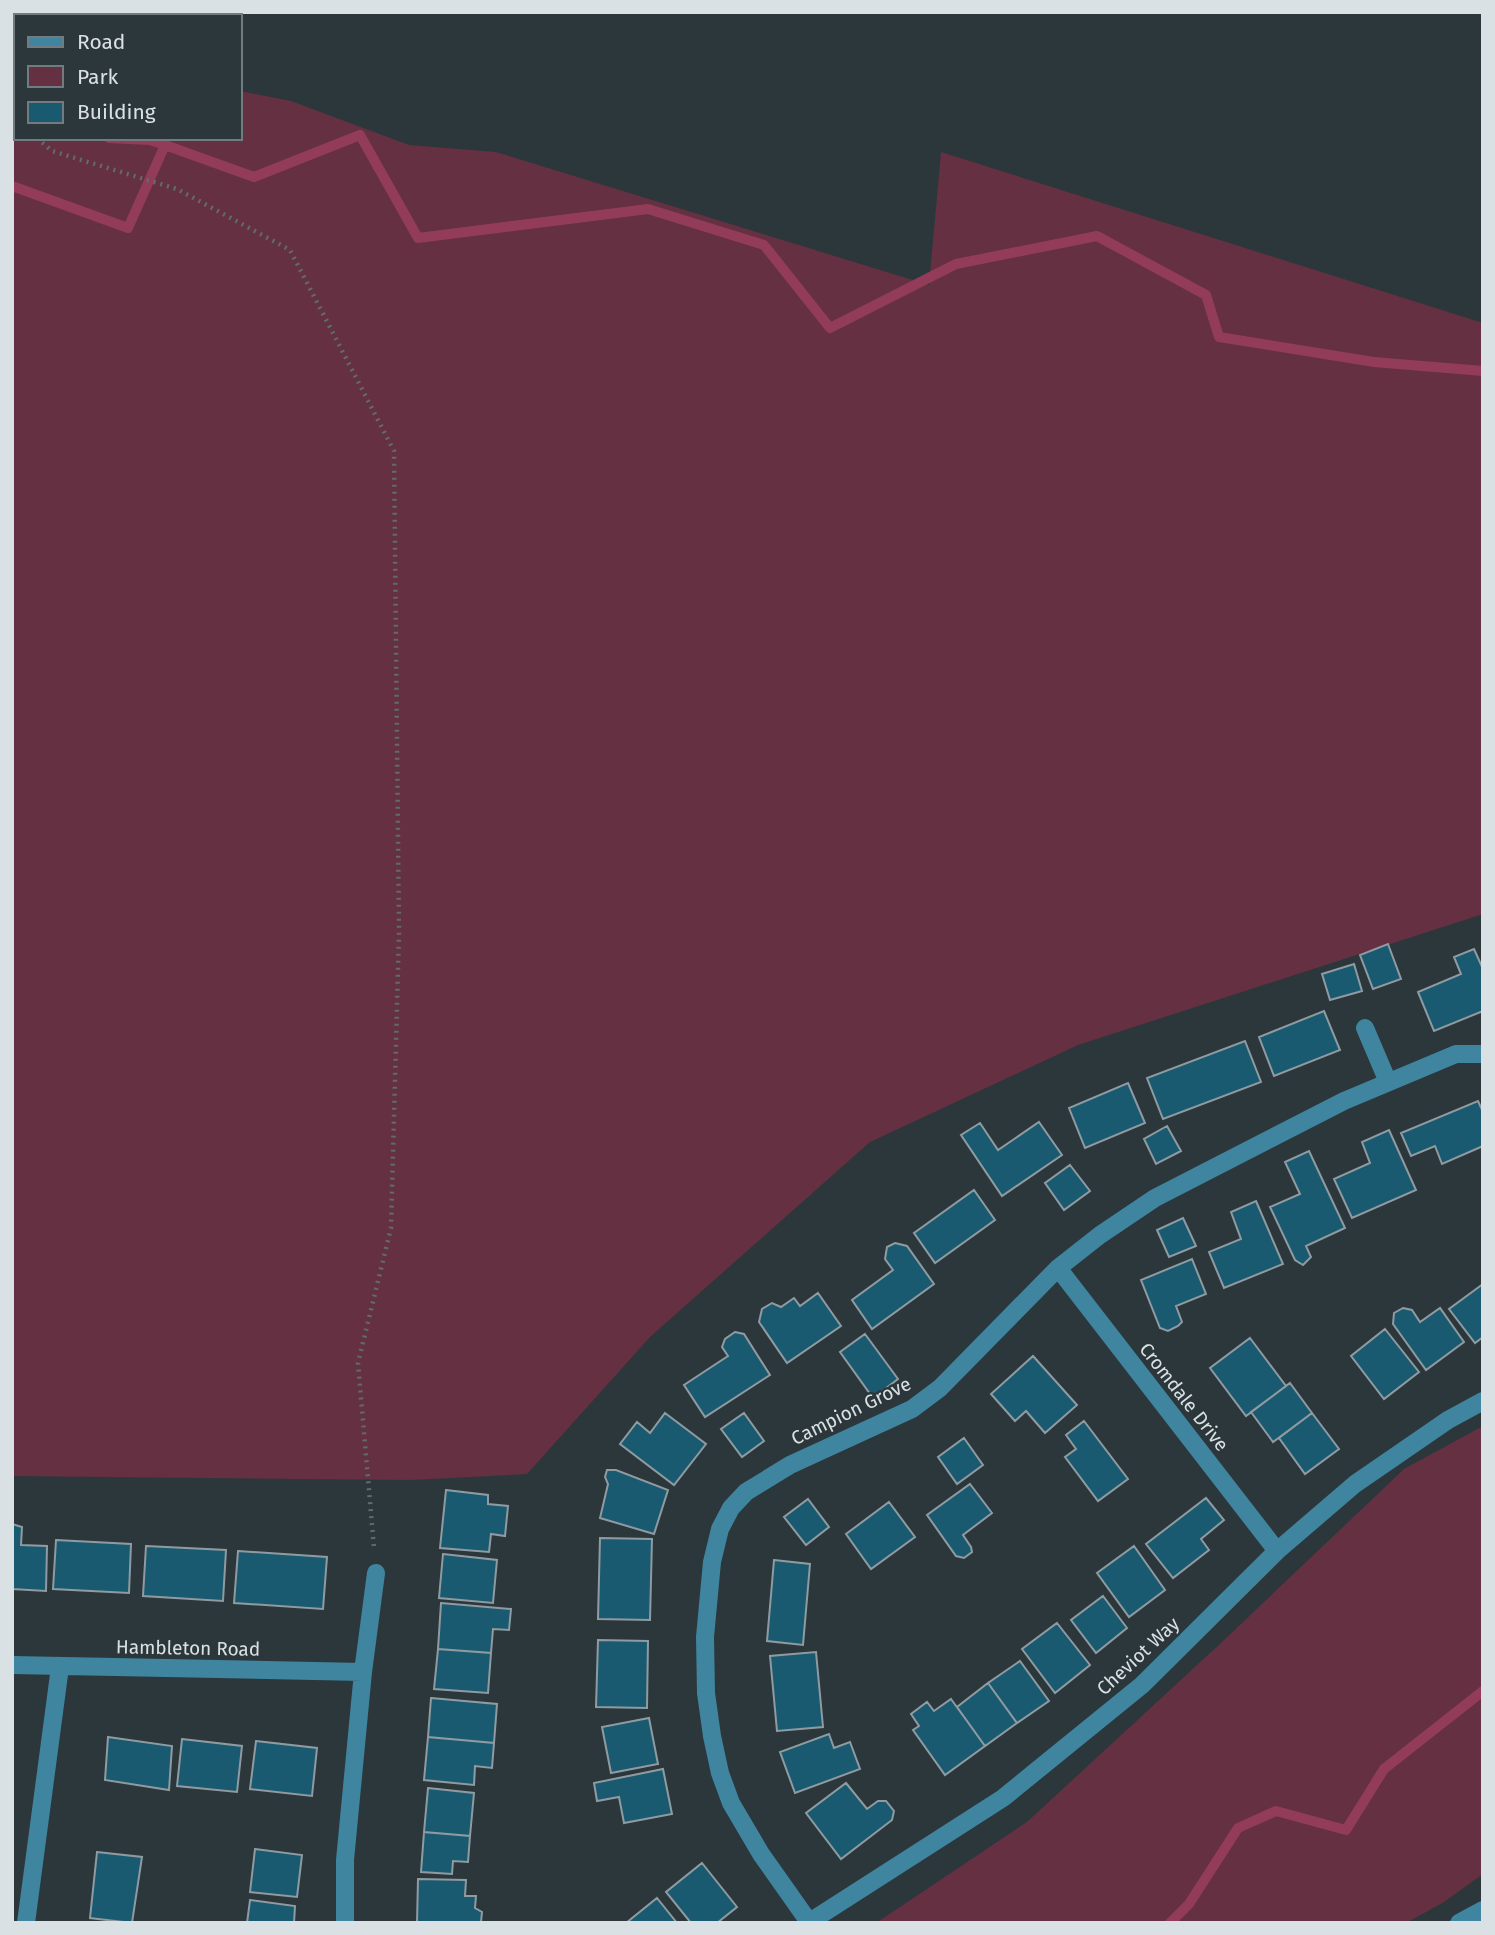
<svg xmlns="http://www.w3.org/2000/svg" width="1495" height="1935" viewBox="0 0 1495 1935" font-family="'Fira Sans',sans-serif">
<style>
.green{fill:#653041}
.lines{fill:none;stroke-linecap:round;stroke-linejoin:round}
.stream{stroke:#923c5a;stroke-width:10}
.building{fill:#1a5a70;stroke:#8f9ba1;stroke-width:2}
.path{stroke:#616b6e;stroke-width:4.5;stroke-dasharray:2 5;stroke-linecap:butt}
.minor{stroke:#3f859f;stroke-width:18}
.labels{text-anchor:middle;dominant-baseline:central;stroke-width:5;stroke-linejoin:round;paint-order:stroke}
.street-label{font-size:19px;fill:#dae1e4;stroke:#2c373b}
</style>
<rect width="100%" height="100%" fill="#2c373b"/>
<!-- green -->
<path class="green" d="M12,47L16,48V138H240V91L291,101L409,145L496,152L929,285L941,152L1483,323V914L1078,1045L870,1142L650,1337L527,1474L411,1480L12,1476Z
M1483,1426V1874L1444,1902L1406,1923H876L1027,1822L1223,1641L1404,1469Z"/>
<g class="lines">
<!-- stream -->
<path class="stream" d="M109,138L150,140L165,145
M12,186L128,228L165,145L254,177L360,135L418,238L648,209L764,245L830,328L956,264L1097,236L1206,295L1219,337L1374,362L1483,371
M1170,1923L1189,1904L1238,1828L1276,1811L1346,1830L1384,1769L1483,1691"/>
</g>
<!-- building -->
<path class="building" d="M1388,944L1401,979L1373,989L1360,955Z
M1474,949L1483,969V1011L1434,1031L1418,992L1461,974L1454,957Z
M1354,964L1362,991L1330,1000L1322,974Z
M1324,1011L1340,1050L1274,1076L1259,1037Z
M1245,1041L1261,1082L1163,1119L1147,1078Z
M1128,1083L1145,1123L1085,1148L1069,1108Z
M1478,1101L1483,1112V1146L1442,1164L1435,1146L1411,1156L1401,1133Z
M1039,1122L1062,1155L1002,1196L961,1135L980,1123L998,1150Z
M1167,1126L1181,1151L1156,1164L1144,1139Z
M1389,1130L1416,1190L1352,1218L1334,1179L1370,1163L1362,1142Z
M1309,1151L1345,1228L1306,1246L1311,1257L1303,1265L1295,1260L1270,1207L1300,1194L1285,1162Z
M1070,1165L1090,1191L1064,1210L1045,1183Z
M974,1190L995,1220L935,1263L914,1233Z
M1256,1201L1283,1264L1224,1288L1209,1252L1241,1239L1231,1212Z
M1183,1218L1196,1246L1169,1257L1157,1230Z
M895,1243L907,1246L934,1284L872,1329L852,1300L893,1270L885,1259L887,1247Z
M1192,1259L1206,1294L1176,1306L1182,1322L1178,1326L1168,1331L1160,1328L1141,1280Z
M1483,1284V1337L1475,1343L1449,1309Z
M818,1293L841,1326L787,1363L759,1322L762,1309L772,1303L781,1307L794,1298L800,1306Z
M1403,1308L1412,1310L1420,1322L1440,1308L1464,1342L1426,1370L1393,1324L1394,1313Z
M1385,1329L1419,1372L1384,1399L1351,1356Z
M735,1332L744,1334L770,1375L705,1417L684,1385L728,1356L722,1347L725,1339Z
M865,1334L898,1379L873,1398L840,1352Z
M1250,1338L1286,1386L1246,1416L1210,1368Z
M1033,1356L1077,1405L1045,1433L1026,1411L1015,1421L991,1394Z
M1290,1383L1312,1413L1273,1442L1251,1412Z
M665,1413L706,1444L674,1485L620,1444L637,1422L650,1433Z
M744,1413L764,1441L742,1457L721,1429Z
M1312,1413L1339,1449L1305,1474L1279,1438Z
M1084,1421L1128,1479L1098,1501L1065,1457L1076,1449L1066,1435Z
M964,1438L983,1465L957,1484L938,1457Z
M607,1470H616L668,1490L654,1534L600,1518L608,1484L605,1477Z
M970,1484L992,1513L963,1535L971,1547L972,1552L964,1558L956,1556L927,1515Z
M446,1490L488,1495V1504L508,1506L505,1536L491,1534L489,1552L440,1548Z
M1206,1498L1224,1520L1201,1539L1209,1550L1173,1578L1146,1544Z
M808,1499L829,1527L806,1545L784,1517Z
M889,1502L915,1537L871,1569L846,1534Z
M12,1524L22,1527L21,1545L47,1546L46,1591L12,1589Z
M600,1538L652,1539L650,1620L598,1619Z
M56,1540L131,1544L129,1593L53,1589Z
M146,1546L226,1550L223,1601L143,1596Z
M1134,1546L1165,1590L1129,1617L1097,1573Z
M238,1551L327,1557L323,1609L234,1603Z
M443,1554L497,1560L493,1603L439,1598Z
M774,1560L810,1564L803,1645L767,1641Z
M1103,1596L1127,1628L1096,1653L1071,1620Z
M441,1603L511,1609L509,1630L493,1629L491,1653L438,1649Z
M1057,1623L1090,1665L1055,1693L1022,1649Z
M598,1640L648,1641L647,1708L596,1707Z
M438,1649L491,1653L488,1693L434,1689Z
M816,1652L823,1727L777,1731L770,1656Z
M1020,1661L1049,1701L1017,1723L988,1683Z
M988,1683L1017,1723L985,1746L957,1707Z
M431,1698L497,1704L494,1743L428,1737Z
M951,1699L985,1746L945,1775L913,1730L919,1726L911,1714L927,1702L934,1711Z
M649,1718L658,1764L611,1773L602,1727Z
M829,1734L834,1748L850,1742L860,1769L795,1793L780,1752Z
M108,1737L172,1746L169,1790L105,1780Z
M428,1737L494,1743L492,1768L475,1766L474,1785L424,1780Z
M182,1739L242,1746L237,1792L177,1786Z
M256,1741L317,1748L312,1796L250,1789Z
M663,1769L672,1814L624,1823L619,1797L597,1801L594,1783Z
M846,1783L867,1809L878,1801H886L894,1811L892,1820L841,1859L806,1813Z
M428,1788L474,1793L470,1836L424,1832Z
M424,1832L470,1836L468,1862L453,1861L452,1874L421,1872Z
M255,1849L302,1855L297,1897L250,1892Z
M97,1852L142,1857L132,1923L90,1918Z
M702,1863L737,1907L717,1923H691L666,1892Z
M418,1879L466,1880L465,1896H476L475,1908L482,1912L481,1922L417,1923Z
M657,1898L677,1923H626Z
M250,1900L295,1906L294,1923H247Z"/>
<g class="lines">
<!-- path -->
<path class="path" d="M12,116L16,119
M37,138L52,151L177,189L290,250L394,451L399,932L391,1228L358,1363L374,1548"/>
<!-- minor -->
<path class="minor" d="M1365,1028L1388,1082
M1058,1268L1277,1551
M12,1665L363,1672L345,1860V1923
M363,1672L376,1573
M809,1922L761,1854L731,1803L720,1773L712,1736L706,1693L705,1637L712,1562L720,1529L731,1508L746,1492L790,1465L912,1409L940,1388L1058,1268L1100,1235L1155,1198L1344,1101L1456,1054H1483
M26,1923L60,1667
M808,1923L1003,1798L1142,1685L1277,1551L1355,1484L1448,1420L1483,1401
M1459,1923L1483,1910"/>
</g>
<g class="labels">
<!-- street labels -->
<g class="street-label">
<text transform="translate(1184 1397) rotate(52)">Cromdale Drive</text>
<text transform="translate(851 1411) rotate(-26)">Campion Grove</text>
<text transform="translate(188 1648) rotate(1)">Hambleton Road</text>
<text transform="translate(1138 1656) rotate(-43)">Cheviot Way</text>
</g>
</g>
<!-- border -->
<rect width="1495" height="1935" fill="none" stroke="#dae1e4" stroke-width="28"/>
<!-- legend -->
<rect x="14" y="14" width="228" height="126" fill="#2c373b" stroke="#727b7f" stroke-width="2"/>
<rect x="28" y="37" width="35" height="10" fill="#3f859f" stroke="#727b7f" stroke-width="2"/>
<text x="77" y="49" font-size="21" fill="#dae1e4">Road</text>
<rect x="28" y="66" width="35" height="21" fill="#653041" stroke="#727b7f" stroke-width="2"/>
<text x="77" y="84" font-size="21" fill="#dae1e4">Park</text>
<rect x="28" y="102" width="35" height="21" fill="#1a5a70" stroke="#727b7f" stroke-width="2"/>
<text x="77" y="119" font-size="21" fill="#dae1e4">Building</text>
</svg>
